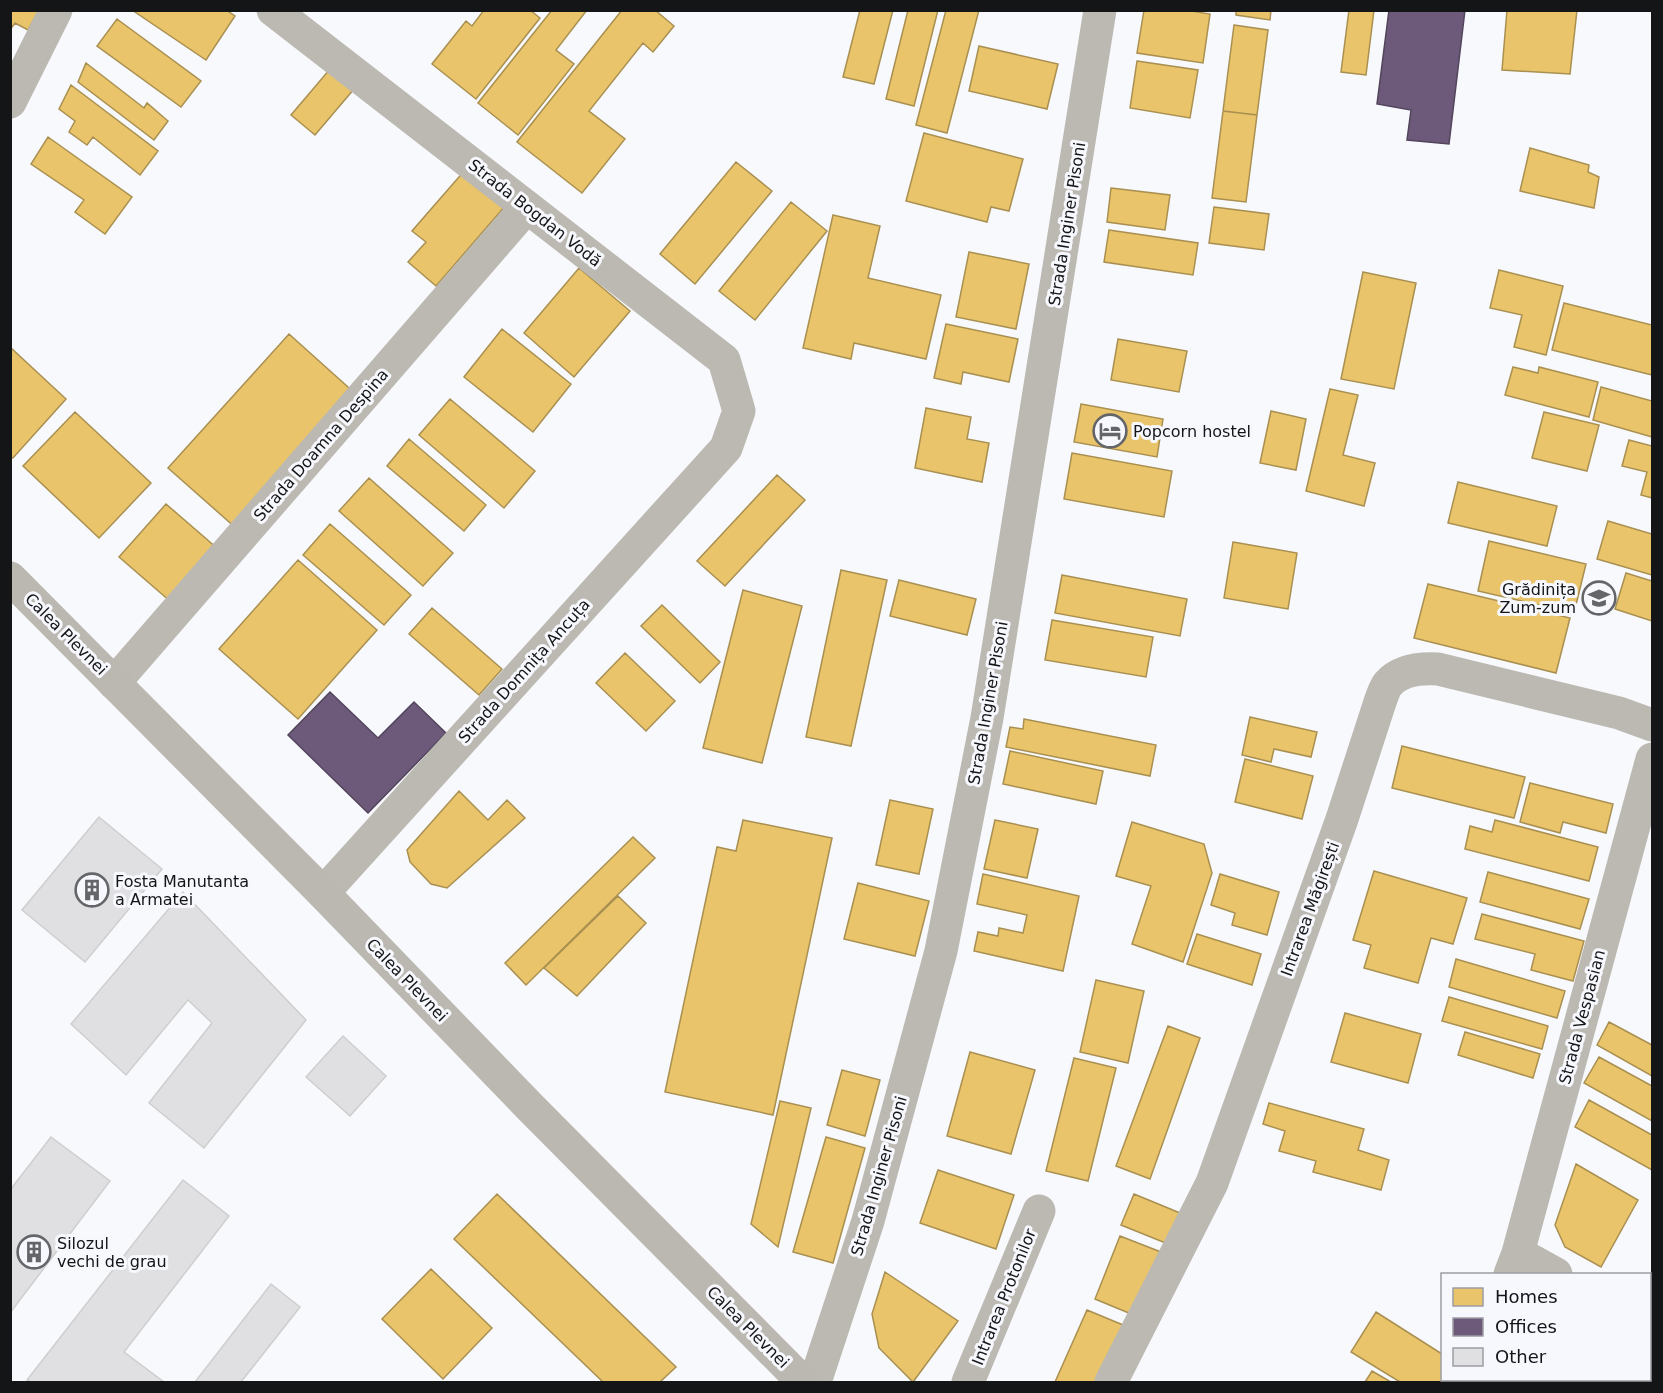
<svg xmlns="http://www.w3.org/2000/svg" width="1663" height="1393" viewBox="0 0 1663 1393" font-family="'DejaVu Sans',sans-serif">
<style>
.homes{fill:#e9c46a;stroke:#a99051;stroke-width:1.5}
.offices{fill:#6d597a;stroke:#52455c;stroke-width:1.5}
.building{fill:#e0dfe1;stroke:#cfcecf;stroke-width:1.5}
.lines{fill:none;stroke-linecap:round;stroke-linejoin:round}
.minor{stroke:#bcb9b2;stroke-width:33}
.secondary{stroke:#bbb8b1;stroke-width:33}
.labels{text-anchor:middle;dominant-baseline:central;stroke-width:6;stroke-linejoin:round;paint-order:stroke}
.street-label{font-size:16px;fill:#141517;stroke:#f7f8fe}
.poi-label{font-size:16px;fill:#141517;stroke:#f7f8fe;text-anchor:start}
</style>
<rect width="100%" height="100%" fill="#f8f9fd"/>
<!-- homes -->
<path class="homes" d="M10,10H39L28,30L15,23L10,30Z
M132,10H226L235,16L206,60Z
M484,10H530L540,18L476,99L432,64L466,21L472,26Z
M552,10H587L556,50L574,64L518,135L478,103Z
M622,10H655L674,26L653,52L643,43L589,111L625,139L582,193L517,142Z
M860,10H893L874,84L843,77Z
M908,10H938L914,106L886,99Z
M946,10H979L947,133L916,125Z
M1144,10H1185L1210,14L1203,63L1137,53Z
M1236,10H1271L1270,20L1236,15Z
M1349,10H1374L1366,75L1341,72Z
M1507,10H1577L1570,74L1502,70Z
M117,19L201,81L181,107L97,46Z
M1234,25L1268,30L1257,115L1223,111Z
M979,46L1058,64L1047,109L969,91Z
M1137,61L1198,70L1190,118L1130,108Z
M86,63L144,108L147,103L168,121L154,140L78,82Z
M330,69L354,89L315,135L291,115Z
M71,85L158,151L140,175L93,137L87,145L69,132L75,121L59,109Z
M1223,111L1257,115L1246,202L1212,198Z
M924,133L1023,159L1009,211L991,207L987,222L906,201Z
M48,137L132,197L105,234L75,212L84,200L31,164Z
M1530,148L1589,165L1588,172L1599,177L1594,208L1520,191Z
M736,162L772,191L695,284L660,254Z
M465,170L506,205L436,286L408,262L426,242L412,231Z
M1111,188L1170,195L1165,230L1107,222Z
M791,202L827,231L755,320L719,291Z
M1214,207L1269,214L1264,250L1209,243Z
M833,215L880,226L868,278L941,295L926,359L854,343L851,359L803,348Z
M1109,230L1198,243L1193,275L1104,262Z
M969,252L1029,264L1016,329L956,317Z
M579,268L630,311L574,377L524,333Z
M1499,270L1563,286L1546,355L1514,347L1522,315L1490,308Z
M1363,272L1416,283L1394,389L1341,379Z
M1564,303L1652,325V375L1552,350Z
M946,324L1018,339L1009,382L963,372L961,384L934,378Z
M502,329L571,384L533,432L464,377Z
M289,334L358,396L237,529L168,468Z
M1118,339L1187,351L1179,392L1111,380Z
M10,347L66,399L13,458L10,457Z
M1513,367L1538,373L1539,367L1598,382L1589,417L1505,395Z
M1601,387L1652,401V437L1593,420Z
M1330,389L1358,395L1343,455L1375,463L1364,506L1306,491Z
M450,399L535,471L504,508L419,435Z
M1081,404L1163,419L1157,457L1074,442Z
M926,408L971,417L967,439L989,443L982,482L915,468Z
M1271,411L1306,419L1296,470L1260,463Z
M75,412L151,483L99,538L23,466Z
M1544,412L1599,425L1587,471L1532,458Z
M409,439L486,505L464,531L387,466Z
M1629,440L1652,446V498L1641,495L1647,472L1622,466Z
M1072,453L1172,471L1164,517L1064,499Z
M777,475L805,500L725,586L697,561Z
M369,478L453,553L423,586L339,511Z
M1458,482L1557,506L1547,546L1448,523Z
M166,504L218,549L171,602L119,557Z
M1608,521L1652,534V575L1597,559Z
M330,524L411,595L384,625L303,555Z
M1489,541L1586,564L1574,613L1478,591Z
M1233,542L1297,553L1288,609L1224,598Z
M298,560L377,630L298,719L219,649Z
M841,570L887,580L851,746L806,737Z
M1626,573L1652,581V621L1615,609Z
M1062,575L1187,599L1180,636L1055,613Z
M899,580L976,599L967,635L890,616Z
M1428,584L1570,618L1556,673L1414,638Z
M743,590L802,606L762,763L703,748Z
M662,605L720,662L700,683L641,626Z
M432,608L502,669L479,695L409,634Z
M1052,620L1153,637L1146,677L1045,660Z
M625,653L675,701L646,731L596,683Z
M1250,717L1317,732L1311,757L1274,749L1271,762L1242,755Z
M1024,719L1156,745L1150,776L1006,747L1010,727L1023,729Z
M1402,746L1525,777L1514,818L1392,788Z
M1010,751L1103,771L1096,804L1003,784Z
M1245,759L1313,776L1302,819L1235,802Z
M1530,783L1613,804L1606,833L1563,822L1560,833L1520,822Z
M459,791L488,820L507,800L525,818L447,888L431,884L410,862L407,850Z
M890,800L933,809L919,874L876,865Z
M743,820L832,838L773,1115L665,1092L717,847L736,851Z
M995,820L1038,829L1027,878L984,869Z
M1495,820L1598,847L1589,881L1465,849L1470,826L1492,832Z
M1132,822L1204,844L1212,873L1183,962L1132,944L1151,886L1116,876Z
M633,837L655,858L526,985L505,963Z
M1374,871L1467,898L1453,944L1431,938L1418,983L1364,968L1371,945L1353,940Z
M1488,872L1589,899L1580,929L1480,902Z
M983,874L1079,896L1063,971L974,951L978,932L998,936L999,928L1023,933L1027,915L977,904Z
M1220,874L1279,892L1267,935L1232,925L1235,913L1211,905Z
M858,883L929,901L915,956L844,939Z
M618,896L646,923L577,996L544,968Z
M1482,914L1584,941L1573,981L1531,970L1535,954L1475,939Z
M1197,934L1261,954L1252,985L1187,964Z
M1456,959L1565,991L1557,1018L1449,987Z
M1096,980L1144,991L1128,1063L1080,1052Z
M1449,997L1548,1026L1542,1049L1442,1021Z
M1345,1013L1421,1034L1408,1083L1331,1062Z
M1609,1022L1652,1045V1076L1597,1045Z
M1168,1026L1200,1038L1150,1179L1116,1166Z
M1465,1032L1540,1054L1533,1078L1458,1055Z
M970,1052L1035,1070L1011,1154L947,1136Z
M1599,1057L1652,1086V1121L1584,1083Z
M1074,1058L1116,1068L1088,1181L1046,1171Z
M842,1070L880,1080L865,1136L827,1125Z
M1589,1100L1652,1135V1170L1575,1127Z
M780,1101L811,1108L778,1247L751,1224Z
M1269,1103L1364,1129L1358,1150L1389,1160L1381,1190L1313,1172L1316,1161L1279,1151L1285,1131L1263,1124Z
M826,1137L865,1148L833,1263L793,1252Z
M1576,1164L1638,1200L1601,1267L1565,1247L1555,1225Z
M938,1170L1014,1195L996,1249L920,1223Z
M497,1194L676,1367L660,1382H603L454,1239Z
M1134,1194L1180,1213L1168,1244L1121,1225Z
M1120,1236L1161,1252L1136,1316L1095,1299Z
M431,1269L492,1328L443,1379L382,1319Z
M885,1272L958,1321L913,1382L879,1348L872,1314Z
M1087,1310L1123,1325L1097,1382H1055Z
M1376,1312L1442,1354V1380H1444L1442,1382H1400L1351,1352Z
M1372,1371L1391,1382H1365Z"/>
<!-- offices -->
<path class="offices" d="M1389,10H1465L1449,144L1407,140L1411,110L1377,104Z
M330,692L378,738L414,702L446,733L368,813L288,735Z"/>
<!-- building -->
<path class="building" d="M99,817L162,869L85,962L22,910Z
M183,892L306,1020L204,1148L149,1103L212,1023L188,1000L126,1075L71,1024Z
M343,1036L386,1076L350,1116L306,1077Z
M51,1137L110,1181L10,1313V1190Z
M183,1180L229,1216L124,1352L164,1382H31L27,1380Z
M271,1284L300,1307L241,1382H195Z"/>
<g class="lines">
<!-- minor -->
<path class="minor" d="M273,10L724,360L739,411L726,448L323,893
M10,102L56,10
M114,683L527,207
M1518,1253L1556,1274
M1510,1274L1518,1253L1652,759
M1650,1331L1652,1333
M815,1382L868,1221L941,951L987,718L1100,10
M968,1382L1039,1211
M1111,1382L1212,1183L1342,819L1380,702C1382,697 1384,689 1388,684C1400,670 1421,668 1438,669L1619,713L1652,725
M1464,1382L1465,1380"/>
<!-- secondary -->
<path class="secondary" d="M10,578L323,893L529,1106L803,1382"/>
</g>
<!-- icons -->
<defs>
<g id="hotel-ring" transform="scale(1.725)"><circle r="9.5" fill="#f7f8fe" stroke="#646568" stroke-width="1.5"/><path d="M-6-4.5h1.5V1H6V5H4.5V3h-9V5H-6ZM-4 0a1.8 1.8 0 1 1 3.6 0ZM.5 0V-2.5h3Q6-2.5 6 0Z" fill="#646568"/></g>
<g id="school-ring" transform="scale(1.725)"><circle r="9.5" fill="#f7f8fe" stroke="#646568" stroke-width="1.5"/><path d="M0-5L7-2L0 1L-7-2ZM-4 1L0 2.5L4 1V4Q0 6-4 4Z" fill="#646568"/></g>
<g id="building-ring" transform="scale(1.725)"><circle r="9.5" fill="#f7f8fe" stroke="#646568" stroke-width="1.5"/><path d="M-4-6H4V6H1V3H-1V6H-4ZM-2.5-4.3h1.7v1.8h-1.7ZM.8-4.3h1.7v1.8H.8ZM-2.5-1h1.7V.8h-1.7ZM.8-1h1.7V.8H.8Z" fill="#646568"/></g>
</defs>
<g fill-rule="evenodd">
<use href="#hotel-ring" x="1110" y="431"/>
<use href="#school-ring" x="1599" y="598"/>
<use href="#building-ring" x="92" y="890"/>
<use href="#building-ring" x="34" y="1252"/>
</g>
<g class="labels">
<!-- street labels -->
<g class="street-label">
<text transform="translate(535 213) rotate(38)">Strada Bogdan Vodă</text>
<text transform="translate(1067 224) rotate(-81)">Strada Inginer Pisoni</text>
<text transform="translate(321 445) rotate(-49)">Strada Doamna Despina</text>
<text transform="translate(66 634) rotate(45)">Calea Plevnei</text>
<text transform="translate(524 671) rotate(-48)">Strada Domnița Ancuța</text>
<text transform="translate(988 703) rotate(-80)">Strada Inginer Pisoni</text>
<text transform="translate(1310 909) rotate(-70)">Intrarea Măgirești</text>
<text transform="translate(407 980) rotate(46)">Calea Plevnei</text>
<text transform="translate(1582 1017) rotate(-75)">Strada Vespasian</text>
<text transform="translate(879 1176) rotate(-74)">Strada Inginer Pisoni</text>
<text transform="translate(1004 1297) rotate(-68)">Intrarea Protonilor</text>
<text transform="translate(748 1327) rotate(45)">Calea Plevnei</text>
</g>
<!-- poi labels -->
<g class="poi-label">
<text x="1133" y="431">Popcorn hostel</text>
<text x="1576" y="589" text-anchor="end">Grădinița<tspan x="1576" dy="18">Zum-zum</tspan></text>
<text x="115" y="881">Fosta Manutanta<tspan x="115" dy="18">a Armatei</tspan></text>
<text x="57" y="1243">Silozul<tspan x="57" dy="18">vechi de grau</tspan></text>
</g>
</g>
<!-- border -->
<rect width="1663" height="1393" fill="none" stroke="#141517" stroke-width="24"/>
<!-- legend -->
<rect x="1441" y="1273" width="210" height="108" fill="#f7f8fe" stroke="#9c9da2" stroke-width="1.5"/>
<rect x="1453" y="1288" width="30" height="18" fill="#e9c46a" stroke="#9c9da2" stroke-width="1.5"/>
<text x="1495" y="1303" font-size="18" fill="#141517">Homes</text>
<rect x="1453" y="1318" width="30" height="18" fill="#6d597a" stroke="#9c9da2" stroke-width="1.5"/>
<text x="1495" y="1333" font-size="18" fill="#141517">Offices</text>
<rect x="1453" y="1348" width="30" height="18" fill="#e0dfe1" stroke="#9c9da2" stroke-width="1.5"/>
<text x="1495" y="1363" font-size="18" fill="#141517">Other</text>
</svg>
